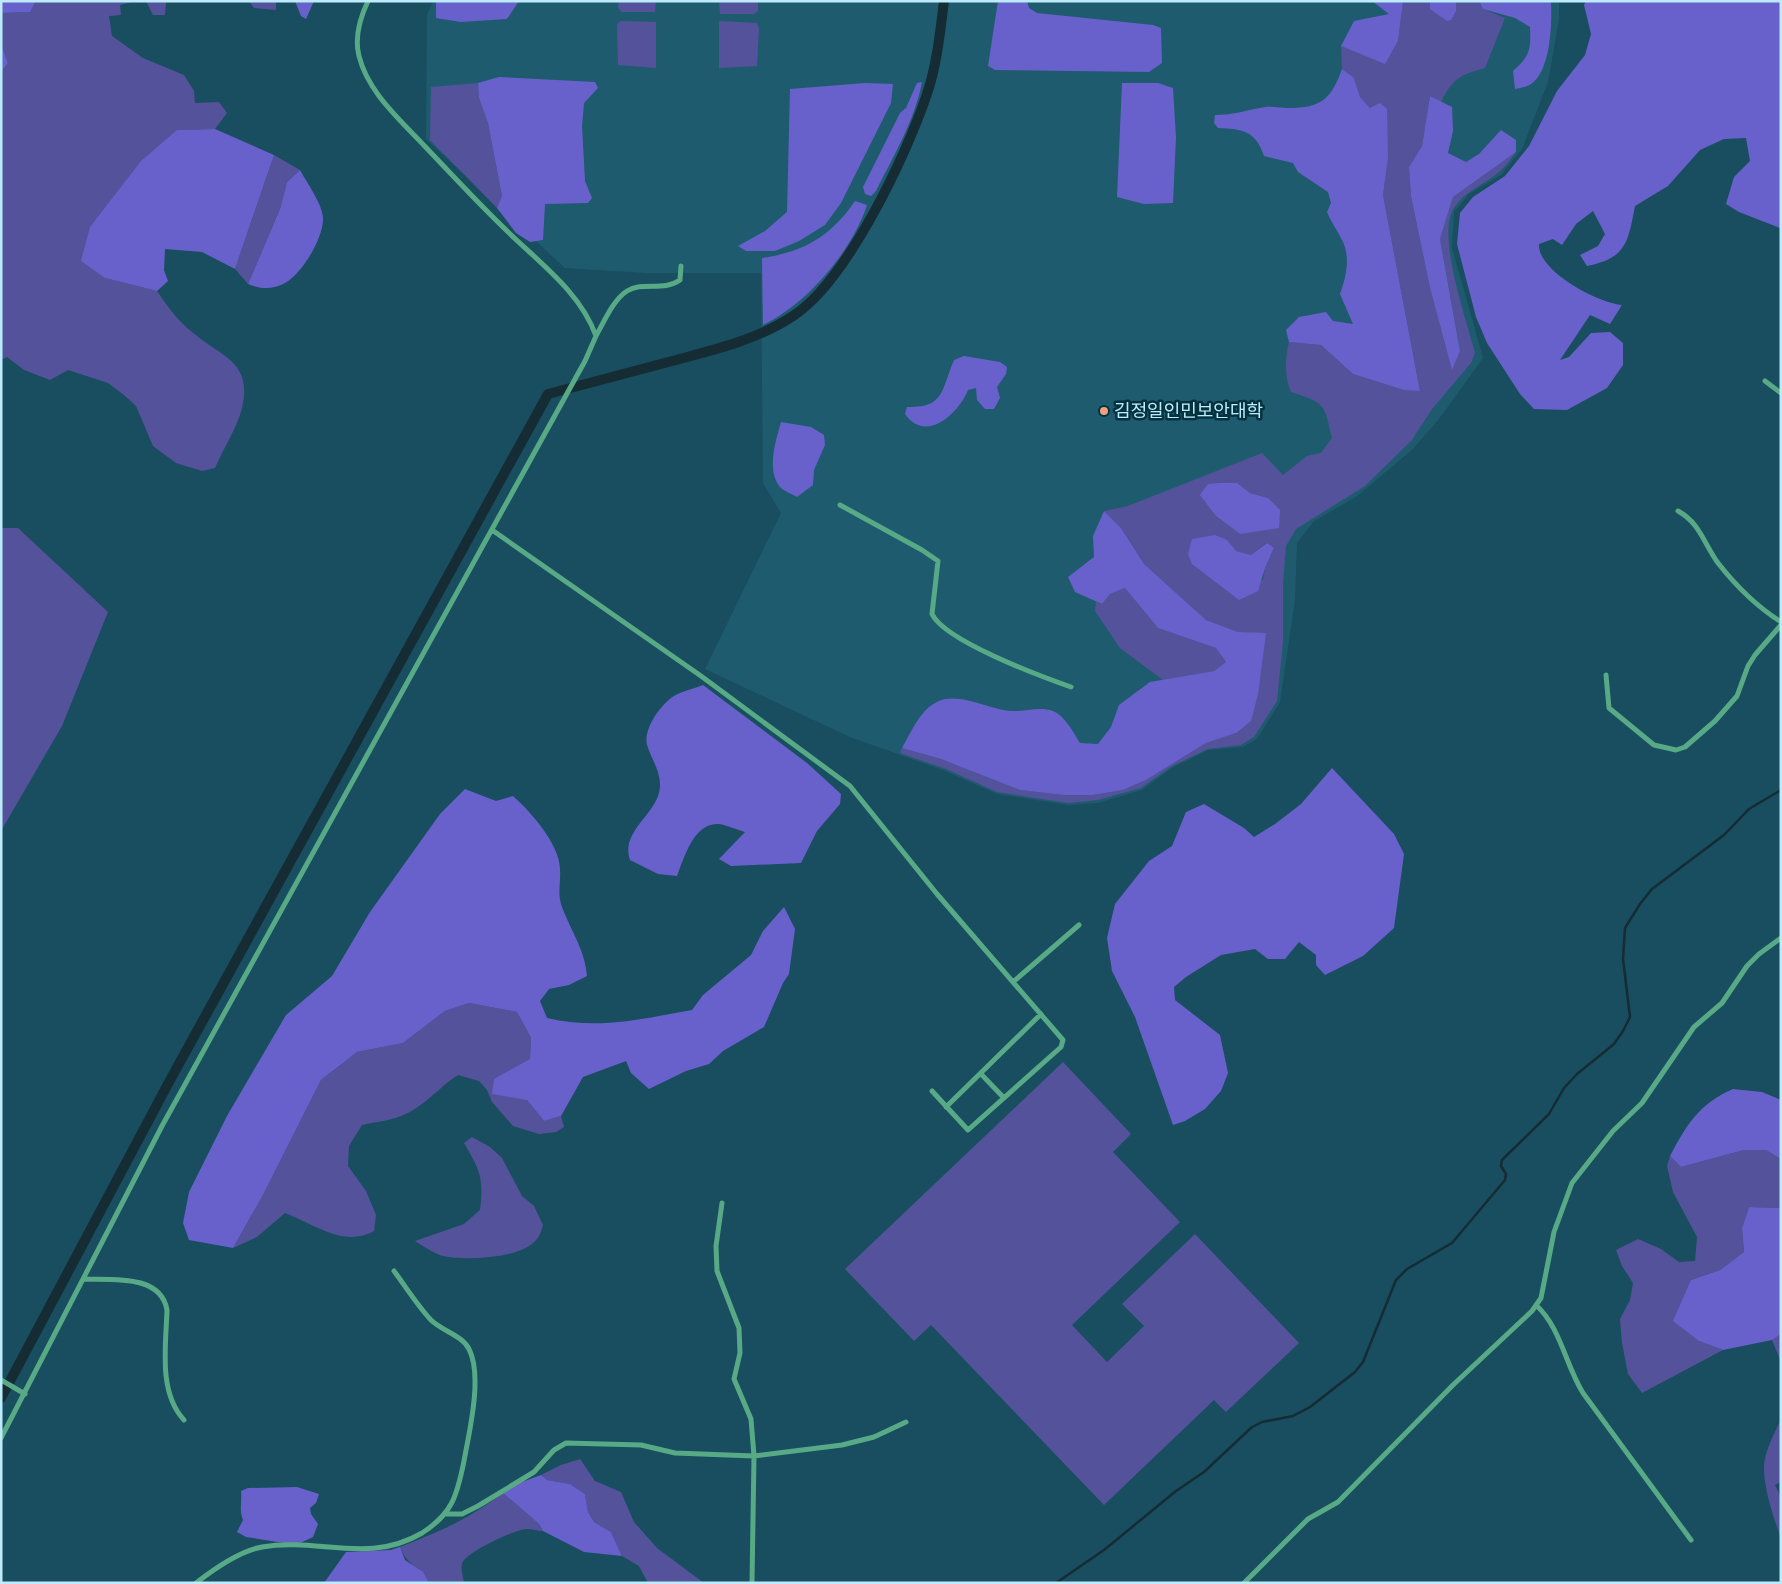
<svg xmlns="http://www.w3.org/2000/svg" width="1782" height="1584" viewBox="0 0 1782 1584" font-family="Rubik,'Noto Sans KR',sans-serif">
<style>
.built{fill:#1f5b6e}
.green{fill:#55529c;fill-rule:evenodd}
.forest{fill:#6861cc}
.lines{fill:none;stroke-linecap:round;stroke-linejoin:round}
.stream{stroke:#162c34;stroke-width:2.5}
.canal{stroke:#162c34;stroke-width:10}
.minor{stroke:#57aa85;stroke-width:5}
.poi-dot{fill:#f2a07f;stroke:#05323f;stroke-width:2}
.labels{text-anchor:middle;dominant-baseline:central;stroke-width:5;stroke-linejoin:round;paint-order:stroke}
.poi-label{font-size:18px;fill:#beebfc;stroke:#05323f;text-anchor:start}
</style>
<rect width="100%" height="100%" fill="#184e5f"/>
<!-- built -->
<path class="built" d="M433,1H1559V19L1548,82L1522,149L1501,175L1469,194L1454,212L1452,248L1483,358L1439,419L1413,449L1356,497L1314,521L1297,543L1295,600L1280,702L1257,739L1243,747L1208,750L1172,768L1142,790L1098,803L1069,805L997,794L945,771L850,737L705,669L781,513L763,483L761,273H647L565,268L426,139L427,15Z"/>
<!-- green -->
<path class="green" d="M36,1H136L120,5L121,15L109,16L112,36L143,58L184,75L194,91L195,103L219,102L227,113L215,129L177,130L90,227L105,278L157,291C168,307 177,320 192,332C221,357 253,361 242,408C237,428 223,449 215,468L202,471L176,463L153,446L136,406L124,395L108,383L68,370L50,380L24,370L7,357L1,360V72L8,63L1,44V13L30,12Z
M146,1H193L166,2L165,15H153Z
M249,1H276V10L254,8Z
M619,1H656L655,12H622L618,8Z
M719,1H758V11L754,14H720Z
M1403,1H1430V9L1456,11V1H1479L1483,9L1505,18L1485,68C1460,75 1453,78 1441,102L1430,96L1422,146L1409,167L1411,196L1430,288L1452,369L1460,350L1440,239L1453,197L1516,152C1511,158 1506,167 1499,172C1484,185 1466,190 1454,208C1436,235 1467,321 1475,353L1471,363L1432,409L1412,440L1365,486L1296,529L1286,546L1283,583V642L1277,701L1254,737L1241,745L1208,749L1172,766L1141,788L1098,800L1068,803L997,792L946,769L900,753L902,748L941,759L1020,790L1064,795H1093L1123,790L1146,780L1206,743L1236,733L1266,634L1238,632L1206,620L1144,564L1121,528L1104,511L1128,506L1262,453L1283,475L1307,456L1321,453L1332,438C1324,404 1326,403 1291,392C1284,375 1285,360 1289,342L1321,345L1353,374L1404,390H1420L1383,195L1388,158L1370,108L1360,97L1354,78L1342,69L1341,46L1385,63L1398,41ZM1237,484L1250,493L1268,498L1240,534L1216,516ZM1227,540L1235,551L1251,555L1266,543L1274,549L1265,568L1263,580L1214,579L1193,564Z
M620,21L656,22V68L618,65L617,25Z
M719,21L757,23L759,29L757,66L719,68Z
M478,83L479,98L488,123L502,196L497,208L430,140L431,87Z
M274,155L300,170L287,182L280,209L248,284L235,269Z
M1,528H18L108,612L62,726L1,831Z
M1125,588L1158,628L1216,648L1226,662L1214,671L1163,680L1120,648L1095,611L1096,602L1102,604L1110,594Z
M469,1003L517,1012L531,1038L530,1059L517,1068L527,1100L544,1121L561,1116L564,1127L556,1132L539,1134L513,1126L492,1102L487,1090L479,1081L458,1075C439,1087 423,1108 401,1116C389,1121 374,1122 362,1125L349,1146L348,1166L366,1191L376,1215L374,1231C344,1248 314,1224 285,1213L257,1237L233,1248L263,1195L321,1080L357,1052L403,1043L445,1011Z
M1063,1062L1131,1134L1113,1152L1180,1222L1072,1325L1107,1362L1144,1326L1122,1304L1195,1234L1299,1343L1226,1412L1214,1400L1104,1505L931,1325L914,1341L845,1269Z
M472,1137L490,1147L502,1158L522,1196L534,1206L543,1225C542,1228 541,1233 539,1236C527,1259 465,1261 443,1256C433,1253 423,1246 415,1241L464,1224L480,1210C484,1178 480,1170 464,1143Z
M1744,1150H1766L1781,1159V1208L1749,1207L1742,1228L1744,1252L1720,1270L1691,1280L1699,1341L1723,1350L1642,1393L1628,1374L1622,1343L1620,1319L1630,1300L1633,1283L1622,1266L1616,1250L1638,1239L1661,1249L1679,1262L1695,1261L1697,1237L1673,1192L1667,1166L1670,1156L1681,1167Z
M1781,1334V1362L1772,1340Z
M1781,1419V1482L1775,1485L1781,1497V1539C1774,1518 1765,1493 1764,1471C1763,1453 1774,1435 1781,1419Z
M580,1459L595,1481L621,1492L634,1522L657,1548L704,1583H648L639,1566L622,1556L611,1532L594,1522L588,1512L585,1494L570,1484L547,1480L541,1475L561,1465Z
M503,1493L539,1524L543,1531C538,1531 532,1529 527,1529C513,1530 474,1549 464,1560C459,1566 463,1576 464,1583H429C419,1564 408,1568 400,1547C441,1531 467,1520 503,1493Z"/>
<!-- forest -->
<path class="forest" d="M1,1H36L30,12L1,13Z
M295,1H314L306,19L301,16Z
M436,1H519L507,19L461,22L436,18Z
M998,1H1027L1029,8L1037,13L1153,25L1161,28L1162,63L1149,72L995,70L988,66Z
M1372,1H1403L1398,41L1385,64L1341,46L1354,21L1389,14Z
M1430,1H1456V11L1451,20L1447,21L1430,9Z
M1479,1H1551C1552,24 1551,70 1531,84C1527,87 1520,88 1515,89L1513,71C1530,56 1531,50 1530,27L1515,18L1483,9Z
M1586,1H1781V254L1780,228L1739,212L1726,204L1734,177L1750,161L1746,138L1724,139L1700,150L1668,186L1635,206C1628,243 1626,258 1587,266L1580,255L1598,246L1605,234L1593,211L1576,224L1562,245L1553,239L1539,244C1537,271 1598,303 1622,305L1610,324L1590,315L1560,360L1569,357L1591,333L1610,332L1623,343V365L1607,388L1567,410L1534,409L1520,394L1487,343L1476,317L1457,244L1460,213L1473,197L1505,176L1529,146L1557,91L1585,55L1591,34L1584,5Z
M1,44L8,63L1,72Z
M1342,69L1354,78L1360,97L1370,108L1380,103L1387,109L1388,158L1383,195L1420,391L1404,390L1353,374L1321,345L1289,342L1286,330L1299,317L1326,312L1333,321L1353,324L1340,294C1346,278 1351,257 1342,240C1337,230 1331,222 1327,212L1331,203L1328,192L1298,172L1293,163L1264,156C1256,131 1243,129 1218,128L1214,123L1215,115C1234,115 1247,110 1265,107C1272,106 1281,108 1288,108C1322,108 1331,99 1342,69Z
M499,77L595,82L598,88L584,103L582,126L585,181L592,198L588,203L545,204L543,240L530,242L516,233L497,208L502,196L488,123L479,98L478,83Z
M922,82C915,120 893,157 876,191L871,196L865,194L863,187L900,113L906,108L917,83Z
M865,83L893,84L891,103L841,203L825,225L799,241L775,251H746L738,246L765,231L787,212L790,89Z
M1122,83H1158L1173,88L1176,137L1173,203L1144,204L1117,197Z
M1430,96L1452,107L1453,131L1448,153L1466,162L1479,154L1501,130L1516,140V152L1453,197L1440,239L1460,351L1452,370L1430,288L1411,196L1409,167L1422,146Z
M215,129L274,155L235,269L202,252L165,249L164,270L168,281L157,291L105,278L81,261L90,227L141,161L177,130Z
M300,170C306,181 323,205 323,218C324,237 302,274 285,283C273,290 260,289 248,284L280,209L287,182Z
M855,201L867,205C852,251 807,304 763,325L762,258C804,252 831,236 855,201Z
M964,356L1000,362L1007,367L1006,374L997,387L1000,398L994,409H985L977,400L976,388L968,390C959,413 926,444 905,414L907,407C945,408 941,390 954,360Z
M781,422L811,427L824,435L825,445L814,470L813,485L797,497C792,494 784,491 780,487C766,470 776,440 781,422Z
M1219,483H1237L1250,493L1268,498L1280,510L1279,528L1240,534L1216,516L1200,495L1208,484Z
M1104,511L1121,528L1144,564L1206,620L1238,632L1266,633L1258,694L1251,721L1236,733L1206,743L1146,780L1123,790L1093,795H1064L1020,790L941,759L902,748C912,731 920,709 939,701C959,692 991,710 1011,711C1025,712 1038,706 1053,711C1065,716 1073,732 1080,743L1098,744L1111,727L1119,705L1150,682L1214,671L1226,662L1216,648L1158,628L1125,588L1110,594L1102,604L1075,592L1068,577L1094,557L1093,536Z
M1215,535L1227,540L1236,551L1251,555L1267,543L1274,548L1265,568L1258,591L1239,600L1192,564L1188,554L1192,539Z
M703,685L807,763L841,794L840,804L817,831L801,863L731,866L719,859L745,832C737,830 727,825 719,824C694,822 684,858 677,876L658,874L630,860C621,834 650,818 658,796C665,777 652,761 647,745C643,729 661,704 674,696C682,691 693,689 703,685Z
M1332,768L1394,834L1404,854L1394,928L1363,956L1325,975L1316,965V955L1299,942L1285,959H1268L1255,949L1221,955L1186,977L1174,987L1175,1000L1220,1035L1228,1073L1221,1091L1205,1109L1185,1121L1173,1125L1135,1017L1112,971L1107,938L1115,904L1149,861L1172,846L1186,812L1204,804L1244,828L1254,837L1275,824L1301,804Z
M465,789L496,801L513,796C531,812 560,845 560,869C561,883 557,893 562,907C571,931 585,950 587,976L569,985L549,989L540,1001L547,1018C598,1030 642,1019 692,1010L703,995L751,955L763,931L784,907L795,929L789,974L783,983L764,1027L723,1051L709,1064L686,1071L649,1089L631,1073L626,1061L583,1077L561,1116L544,1121L527,1100L492,1094L494,1079L530,1059L531,1038L517,1012L469,1003L445,1011L403,1043L357,1052L321,1080L263,1195L233,1248L189,1240L183,1223L189,1192L227,1116L286,1015L332,976L370,912L440,814Z
M1733,1089L1762,1092L1781,1100V1159L1766,1150H1744L1681,1167L1670,1156C1687,1124 1699,1104 1733,1089Z
M1749,1207L1781,1208V1334L1772,1340L1723,1350L1699,1341L1673,1321L1691,1280L1720,1270L1744,1252L1742,1228Z
M541,1475L547,1480L570,1484L585,1494L588,1512L594,1522L611,1532L622,1556L584,1552L543,1531L539,1524L503,1493L514,1485Z
M297,1487L319,1494L316,1503L310,1508L311,1514L318,1524L313,1537L296,1545L246,1537L237,1532L243,1520C239,1510 242,1502 241,1491L248,1488Z
M400,1547L405,1560L423,1572L429,1583H324L346,1552L391,1550Z"/>
<g class="lines">
<!-- stream -->
<path class="stream" d="M1056,1583L1104,1550L1176,1491L1204,1472L1252,1427L1262,1422L1293,1416L1310,1407L1355,1372L1363,1362L1396,1280L1407,1269L1452,1243L1505,1180L1506,1174L1501,1166L1502,1160L1549,1114L1564,1088L1577,1074L1614,1044L1623,1031L1630,1017L1623,959L1625,928L1640,904L1652,889L1724,835L1749,809L1781,790"/>
<!-- canal -->
<path class="canal" d="M1,1398L169,1082L548,394C589,383 631,372 672,361C713,350 757,340 793,316C847,281 906,156 927,94C937,64 940,33 944,1"/>
<!-- minor -->
<path class="minor" d="M596,336C604,322 613,300 627,291C643,281 663,292 680,280L681,266
M1765,381L1781,393
M840,505L922,550L938,561L932,614C945,641 1040,676 1071,687
M1678,511C1700,523 1704,544 1718,563C1736,586 1756,606 1781,622
M492,530L701,676L850,786L937,894L1063,1040L1061,1047L968,1130L932,1091
M1606,675L1609,708L1654,745L1676,750L1685,747L1715,721L1737,696L1748,666L1755,655L1781,625
M1013,982L1079,925
M981,1074L1004,1098
M946,1107L1041,1014
M722,1203L716,1246L717,1271L739,1328L740,1353L734,1379L751,1419L754,1456L752,1583
M84,1279C112,1280 161,1274 167,1310C166,1345 158,1392 184,1420
M1536,1305C1561,1328 1565,1364 1583,1393L1691,1540
M1,1380L25,1394
M1,1438L162,1126L585,361L596,336C580,291 537,261 504,228C473,198 444,166 414,135C392,112 367,88 359,56C354,37 360,18 368,1
M446,1514H462L478,1506L534,1472L554,1450L566,1443L641,1445L675,1453L754,1456L842,1445L874,1437L906,1422
M196,1583C214,1569 239,1551 262,1547C318,1537 368,1565 422,1533C452,1514 457,1496 464,1461C469,1433 483,1376 469,1349C462,1335 442,1331 431,1320C417,1305 406,1287 394,1271
M1244,1583L1308,1519L1338,1502L1453,1385L1532,1311L1541,1298L1554,1232L1572,1183L1613,1131L1642,1103L1694,1027L1722,1003L1747,966L1759,954L1781,938"/>
</g>
<!-- markers -->
<circle class="poi-dot" cx="1104" cy="411" r="5"/>
<g class="labels">
<!-- poi labels -->
<g class="poi-label">
<text x="1114" y="411">김정일인민보안대학</text>
</g>
</g>
<!-- border -->
<rect width="1782" height="1584" fill="none" stroke="#beebfc" stroke-width="5"/>
</svg>
